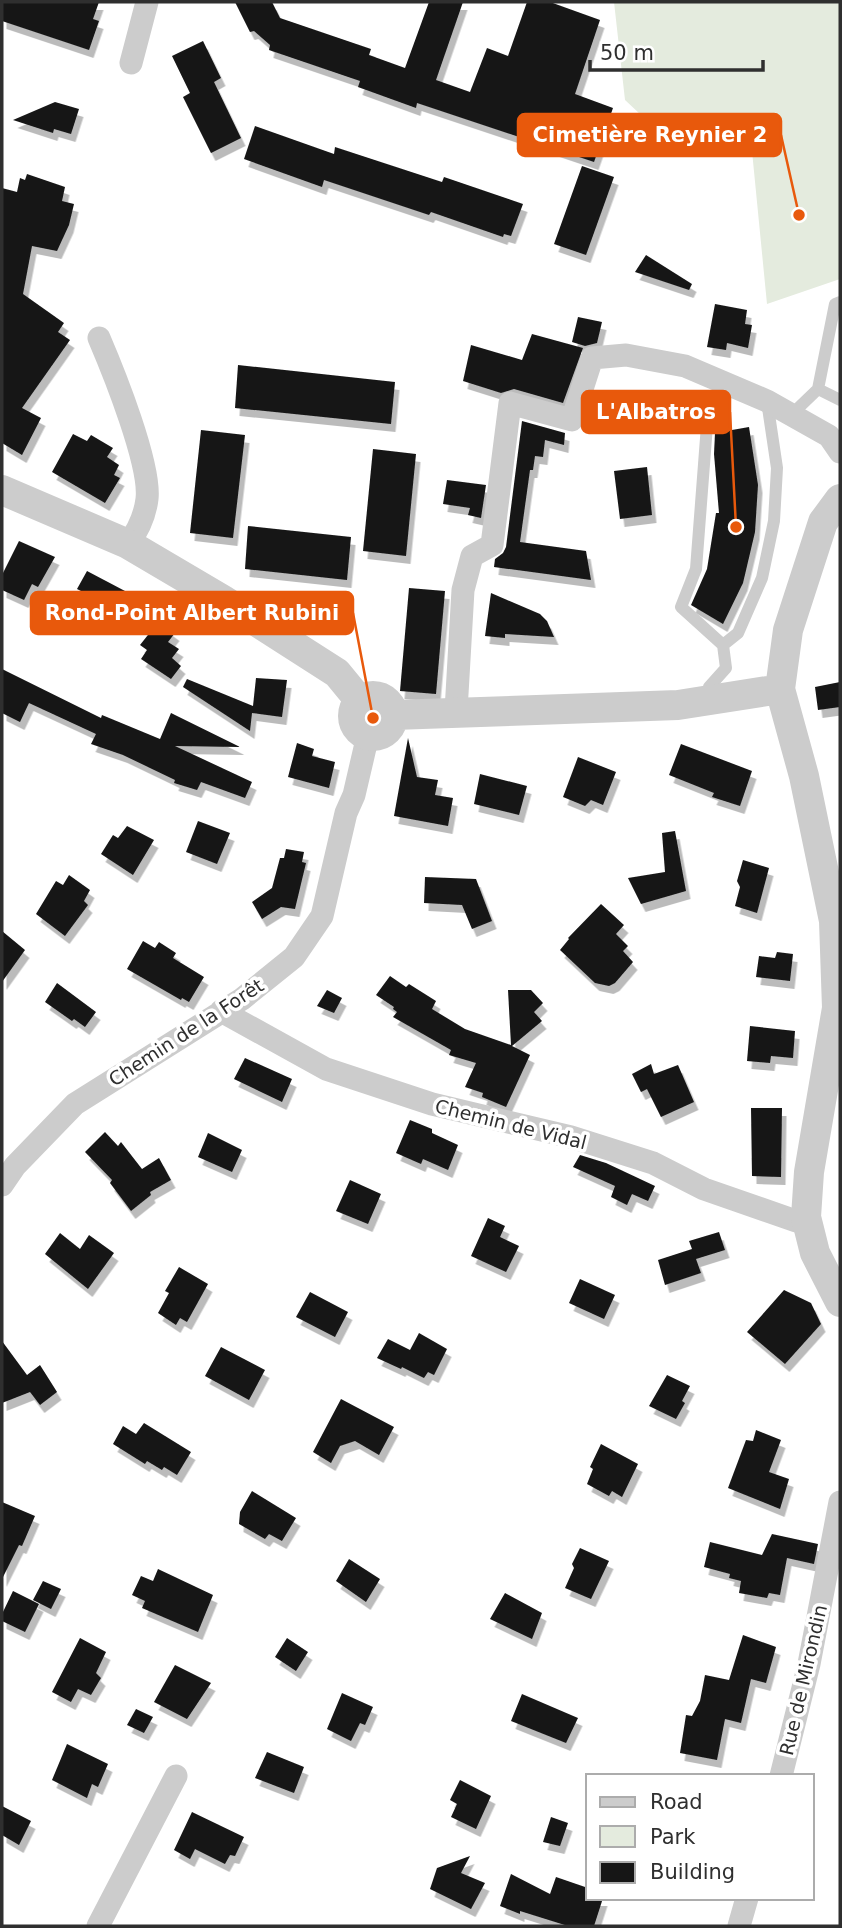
<svg xmlns="http://www.w3.org/2000/svg" width="842" height="1928" viewBox="0 0 842 1928" font-family="'DejaVu Sans',sans-serif">
<style>
.green{fill:#e4ebde}
.building{fill:#161616;filter:url(#shadow)}
.lines{fill:none;stroke-linecap:round;stroke-linejoin:round}
.service{stroke:#ccc;stroke-width:12}
.minor{stroke:#ccc;stroke-width:23}
.tertiary{stroke:#ccc;stroke-width:30}
.labels{text-anchor:middle;dominant-baseline:central;stroke-width:7;stroke-linejoin:round;paint-order:stroke}
.street-label{font-size:19px;fill:#2f2f2f;stroke:#fff}
.leader{fill:none;stroke:#e8590c;stroke-width:2.5}
.callout-dot{fill:#e8590c;stroke:#fff;stroke-width:2.5}
.callout{fill:#e8590c;stroke:#e8590c;stroke-width:2.5}
.callout-label{font-size:21px;text-anchor:middle;font-weight:bold;fill:#fff}
</style>
<defs>
<filter id="shadow"><feDropShadow dx="4.5" dy="8" stdDeviation="0" flood-color="#0004"/></filter>
</defs>
<rect width="100%" height="100%" fill="#fff"/>
<!-- green -->
<path class="green" d="M614,2H840V279L767,304L752,151L730,152L702,137L640,114L625,100Z
M354 716a19 19 0 1 1 38 0a19 19 0 1 1-38 0Z"/>
<!-- building -->
<path class="building" d="M2,2H99L93,19L99,21L89,50L2,21Z
M235,2H272L280,18L371,49L369,55L405,68L429,2H463L436,80L470,92L487,48L508,56L527,2H550L600,20L575,94L613,108L594,162L417,103L416,108L358,87L360,81L269,50L270,45L254,31L250,32Z
M203,41L221,78L214,82L241,138L211,153L183,97L190,93L172,56Z
M55,102L79,109L71,134L54,129L53,133L13,120Z
M255,126L334,154L335,147L442,182L444,177L523,204L511,236L504,234L503,237L431,212L429,215L324,180L322,187L244,159Z
M582,166L614,177L586,255L554,244Z
M27,174L65,187L62,201L74,204L69,225L57,251L32,246L23,294L64,323L58,332L70,340L22,408L41,418L22,455L2,443V188L17,192L20,178L25,180Z
M646,255L692,284L689,290L635,272Z
M715,304L747,310L745,324L752,325L748,348L727,343L726,350L707,347Z
M578,317L602,322L597,343L585,346L572,342Z
M532,334L583,348L563,403L514,389L501,393L463,381L471,345L522,360Z
M238,365L395,382L391,424L235,408Z
M522,421L565,433L564,445L545,440L543,457L535,456L533,470H530L520,542L586,551L591,580L494,567L495,559L503,553L506,547Z
M749,427L758,485L755,532L743,583L723,624L691,605L707,569L716,513H719L714,454L715,433Z
M201,430L245,435L233,538L190,533Z
M73,434L87,441L91,435L113,448L107,457L119,465L114,475L120,478L105,503L52,472Z
M373,449L416,454L406,556L363,551Z
M647,467L652,515L620,519L614,471Z
M447,480L486,485L481,518L468,515L470,508L443,504Z
M248,526L351,537L347,580L245,569Z
M19,541L55,557L38,587L32,584L24,600L2,590V575Z
M87,571L125,591L112,615L86,603L89,595L77,589Z
M409,588L445,591L436,694L400,691Z
M491,593L540,614L547,621L554,637L505,634V638L485,636Z
M159,621L175,633L168,642L179,649L172,658L181,666L171,679L141,659L147,650L140,645Z
M2,669L101,718L102,715L160,739L171,713L240,747L175,746L252,782L245,798L201,782L197,790L174,783L175,780L123,755L91,744L96,734L29,703L20,722L2,713Z
M256,678L287,680L282,717L252,713L250,731L183,687L187,679L253,706Z
M840,682V707L818,710L815,687Z
M408,738L417,777L438,780L435,795L453,798L448,826L394,816Z
M297,743L314,749L312,756L335,762L329,788L288,777Z
M681,744L752,771L740,806L712,797L714,793L669,775Z
M578,757L616,772L603,805L591,800L585,806L563,797Z
M480,774L527,786L519,815L474,804Z
M198,821L230,833L217,864L186,852Z
M127,826L154,840L133,875L101,854L113,835L118,838Z
M675,831L686,891L641,904L628,878L665,872L662,833Z
M286,849L304,852L302,862L306,863L295,909L281,907L262,919L252,902L272,888L280,858H284Z
M743,860L769,868L757,913L735,906L740,887L737,881Z
M69,875L90,890L84,901L88,905L65,936L36,914L56,881L63,885Z
M425,877L476,879L492,921L472,929L462,905L424,903Z
M601,904L624,925L616,934L628,946L623,951L633,962L615,983L609,986L595,983L560,950L569,939L568,938Z
M2,931L25,950L2,982Z
M143,941L155,948L159,942L176,953L173,958L204,977L189,1002L182,998L181,1000L127,969Z
M777,952L793,954L790,981L756,977L759,956L775,958Z
M390,976L406,987L409,984L436,1001L432,1009L465,1029L511,1045L508,990H531L543,1003L534,1012L542,1021L512,1046L530,1055L506,1107L482,1097L483,1093L465,1087L476,1063L449,1055L451,1050L393,1017L397,1012L393,1009L394,1007L376,995Z
M57,983L96,1012L85,1027L74,1019L72,1021L45,1002Z
M327,990L342,998L334,1013L317,1006Z
M750,1026L795,1031L793,1058L771,1056L770,1063L747,1061Z
M245,1058L292,1079L282,1102L234,1079Z
M651,1064L654,1074L678,1065L694,1102L661,1117L647,1089L641,1092L632,1074Z
M751,1108H782L781,1177L752,1176Z
M410,1120L432,1129V1133L458,1145L448,1170L423,1159L421,1164L396,1153Z
M105,1132L118,1146L121,1142L142,1169L159,1158L171,1180L150,1192L151,1195L131,1211L110,1183L112,1180L85,1152Z
M208,1133L242,1150L232,1172L198,1157Z
M580,1155L606,1163L655,1186L648,1201L632,1194L627,1205L611,1197L615,1186L573,1167Z
M350,1180L381,1194L368,1224L336,1211Z
M488,1218L505,1226L500,1237L519,1246L506,1272L471,1256Z
M719,1232L725,1250L696,1259L701,1273L665,1285L658,1260L692,1249L689,1241Z
M60,1233L80,1249L89,1235L114,1253L88,1289L45,1254Z
M179,1267L208,1284L187,1322L180,1318L176,1325L158,1313L169,1293L165,1291Z
M580,1279L615,1295L604,1319L569,1303Z
M784,1290L811,1303L821,1324L785,1364L747,1332Z
M310,1292L348,1312L335,1337L296,1317Z
M419,1333L447,1349L434,1375L428,1372L424,1378L402,1367L401,1369L377,1358L388,1339L410,1350Z
M2,1341L27,1375L40,1365L57,1392L40,1405L30,1392L2,1403Z
M221,1347L265,1370L249,1400L205,1376Z
M667,1375L690,1386L682,1401L685,1403L676,1419L649,1406Z
M341,1399L394,1427L379,1455L355,1441L340,1446L331,1463L313,1452Z
M144,1423L191,1452L177,1475L164,1467L162,1470L147,1461L145,1464L113,1444L123,1426L136,1434Z
M756,1430L781,1440L769,1472L789,1479L780,1509L728,1488L746,1440L753,1441Z
M601,1444L638,1464L622,1497L612,1491L609,1496L587,1484L593,1469L590,1467Z
M252,1491L296,1518L282,1541L269,1534L265,1539L239,1524L240,1512Z
M2,1502L35,1516L22,1546L19,1545L2,1579Z
M772,1534L818,1544L814,1564L787,1558L780,1595L769,1593L767,1598L739,1593L741,1581L729,1578L730,1574L704,1567L710,1542L762,1555Z
M580,1548L609,1561L591,1599L565,1588L574,1568L572,1564Z
M349,1559L380,1579L366,1602L336,1581Z
M158,1569L213,1595L198,1632L142,1608L145,1601L132,1595L141,1576L153,1581Z
M43,1581L61,1589L51,1609L33,1600Z
M13,1591L39,1604L25,1632L2,1621V1614Z
M505,1593L542,1613L532,1639L490,1619Z
M743,1635L776,1647L766,1683L751,1679L741,1723L725,1719L717,1760L680,1753L686,1715L692,1716L700,1701L705,1675L729,1680Z
M80,1638L106,1652L96,1673L101,1678L91,1695L78,1689L71,1702L52,1692Z
M287,1638L308,1652L296,1671L275,1657Z
M175,1665L211,1683L187,1719L154,1702Z
M342,1693L373,1707L365,1725L360,1723L351,1741L327,1729Z
M522,1694L578,1718L566,1743L511,1721Z
M136,1709L153,1717L144,1733L127,1725Z
M67,1744L108,1764L98,1787L92,1784L87,1798L52,1780Z
M267,1752L304,1767L294,1793L255,1778Z
M460,1780L491,1796L476,1829L451,1817L457,1804L450,1800Z
M2,1806L31,1821L19,1845L2,1835Z
M192,1812L244,1837L235,1856L230,1855L225,1864L195,1849L190,1859L174,1850Z
M551,1817L568,1823L560,1846L543,1842Z
M470,1856L461,1873L485,1883L471,1909L430,1889L437,1868Z
M511,1874L550,1894L556,1877L588,1888V1898H603L594,1926H568L520,1911V1914L500,1906Z"/>
<g class="lines">
<!-- service -->
<path class="service" d="M818,389L840,400
M791,415L818,389L835,304L840,302
M723,645L738,633L762,578L774,521L777,468L767,401
M708,698L709,687L726,668L723,645L681,607L696,569L708,412L729,385"/>
<!-- minor -->
<path class="minor" d="M131,63L147,2
M99,338C114,373 151,465 147,499C145,515 137,532 128,544
M456,711L463,590L472,556L492,545L510,403L572,420L592,358L626,355L685,366L767,401L829,436L840,452
M221,1011L326,1069L432,1104L571,1137L653,1163L704,1189L796,1221L806,1217
M2,1185L15,1166L75,1104L242,999L294,957L322,916L346,813L354,795L368,735
M781,1776L809,1664L840,1502
M98,1926L176,1776
M739,1926L747,1898"/>
<!-- tertiary -->
<path class="tertiary" d="M2,490L128,544L223,600L337,673L360,701
M840,499L823,522L788,630L780,689L804,776L834,921L837,1008L809,1172L806,1217L815,1253L840,1302
M353 716a20 20 0 1 1 40 0a20 20 0 1 1-40 0Z
M393,715L678,705L780,689"/>
</g>
<g class="labels">
<!-- street labels -->
<g class="street-label">
<text transform="translate(186 1032) rotate(-33)">Chemin de la Forêt</text>
<text transform="translate(511 1124) rotate(14)">Chemin de Vidal</text>
<text transform="translate(803 1680) rotate(-77)">Rue de Mirondin</text>
</g>
</g>
<!-- callouts -->
<path class="leader" d="M799 215L781 135M736 527L730 412M373 718L353 613"/>
<g class="callout-dot">
<circle cx="799" cy="215" r="7"/>
<circle cx="736" cy="527" r="7"/>
<circle cx="373" cy="718" r="7"/>
</g>
<g class="callout">
<rect x="518" y="114" width="263" height="42" rx="7"/>
<rect x="582" y="391" width="148" height="42" rx="7"/>
<rect x="31" y="592" width="322" height="42" rx="7"/>
</g>
<g class="callout-label">
<text x="650" y="142">Cimetière Reynier 2</text>
<text x="656" y="419">L'Albatros</text>
<text x="192" y="620">Rond-Point Albert Rubini</text>
</g>
<!-- border -->
<rect width="842" height="1928" fill="none" stroke="#2f2f2f" stroke-width="7"/>
<!-- legend -->
<rect x="586" y="1774" width="228" height="126" fill="#ffffff" stroke="#acacac" stroke-width="2"/>
<rect x="600" y="1797" width="35" height="10" fill="#cccccc" stroke="#acacac" stroke-width="2"/>
<text x="650" y="1809" font-size="21" fill="#2f2f2f">Road</text>
<rect x="600" y="1826" width="35" height="21" fill="#e4ebde" stroke="#acacac" stroke-width="2"/>
<text x="650" y="1844" font-size="21" fill="#2f2f2f">Park</text>
<rect x="600" y="1862" width="35" height="21" fill="#161616" stroke="#acacac" stroke-width="2"/>
<text x="650" y="1879" font-size="21" fill="#2f2f2f">Building</text>
<!-- scale -->
<path d="M590 60v10h173v-10" fill="none" stroke="#2f2f2f" stroke-width="3.5"/>
<text x="600" y="60" font-size="21" fill="#2f2f2f" stroke="#ffffff" stroke-width="5" paint-order="stroke">50 m</text>
</svg>
